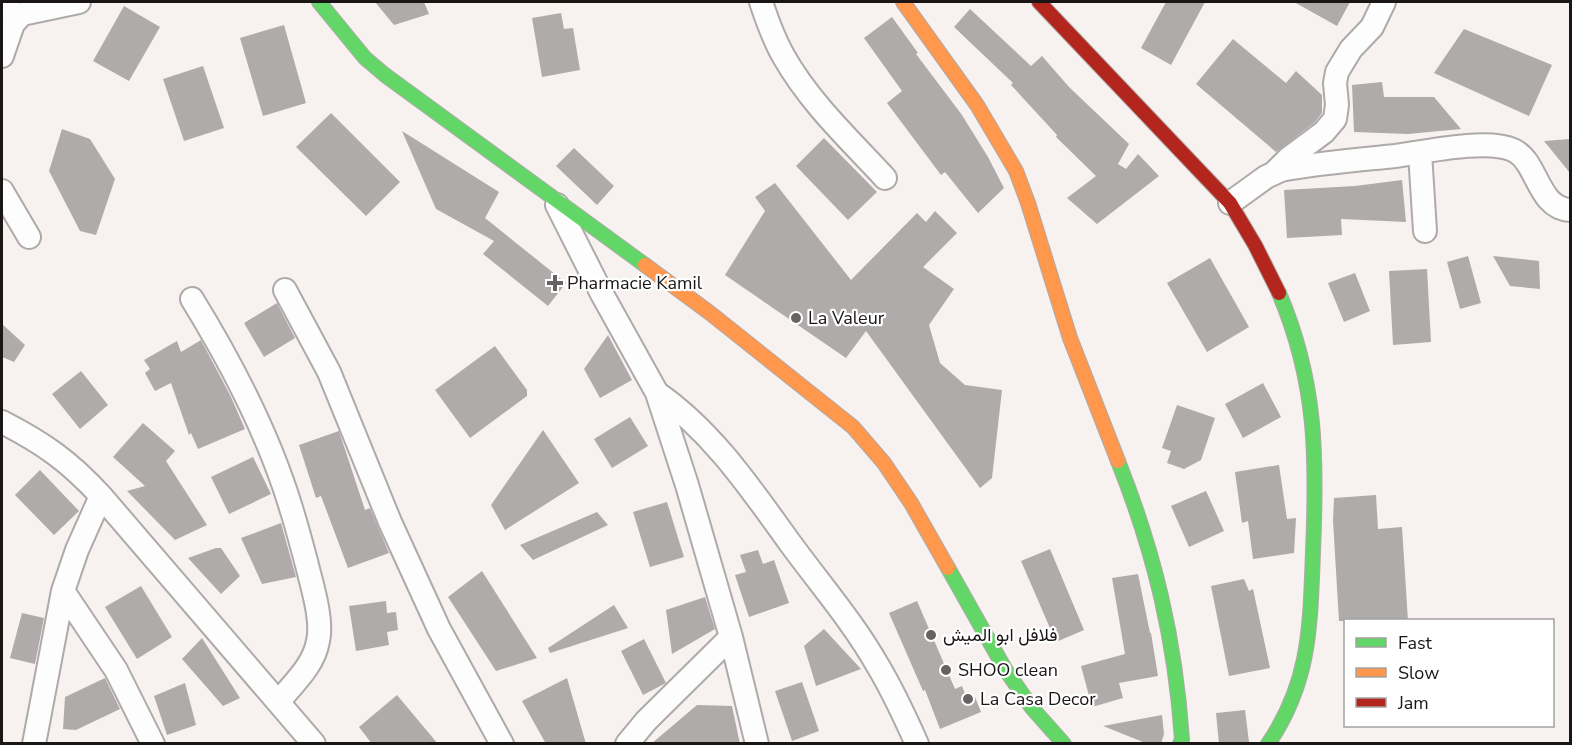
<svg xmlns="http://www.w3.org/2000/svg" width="1572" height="745" viewBox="0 0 1572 745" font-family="'Nunito Sans',Vazirmatn,sans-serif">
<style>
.building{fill:#b0abab}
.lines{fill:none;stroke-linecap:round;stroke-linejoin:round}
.street-casing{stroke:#aeaaa9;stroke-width:26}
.fast-casing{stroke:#aeaaa9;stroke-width:16}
.slow-casing{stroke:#aeaaa9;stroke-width:16}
.jam-casing{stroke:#aeaaa9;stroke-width:16}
.street{stroke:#fefdfd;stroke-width:22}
.fast{stroke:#63d668;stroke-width:14}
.slow{stroke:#ff974d;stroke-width:14}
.jam{stroke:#b3261e;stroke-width:14}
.poi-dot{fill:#676362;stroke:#fff;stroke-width:2}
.labels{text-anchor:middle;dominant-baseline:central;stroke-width:4.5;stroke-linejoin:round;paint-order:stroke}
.poi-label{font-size:18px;fill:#1a1615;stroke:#fff;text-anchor:start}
</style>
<rect width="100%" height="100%" fill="#f7f1f0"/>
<!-- building -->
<path class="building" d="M375,2H424L429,14L394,25Z
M1166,2H1205L1171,65L1141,48Z
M1294,2H1350L1337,26Z
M124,6L160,27L129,81L93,61Z
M970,9L1031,66L1042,56L1069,87L1129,144L1118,164L1126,169L1138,154L1159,176L1097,224L1067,198L1096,176L1056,137L1057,135L1011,85L1013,83L954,27Z
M561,13L564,29L573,28L580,70L542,77L532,18Z
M892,17L918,53L916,54L962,115L988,157L1004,188L978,213L945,172L941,175L887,103L902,91L864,38Z
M284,25L306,103L263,116L240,38Z
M1464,29L1552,65L1529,116L1434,73Z
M1233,39L1286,83L1296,71L1322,95V113L1315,122L1276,152L1196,84Z
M203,66L224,128L184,141L163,79Z
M1382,82L1384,97H1434L1461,129L1408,134L1354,132L1352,85Z
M331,113L400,182L366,216L296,147Z
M62,129L90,139L115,179L96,235L80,231L49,171Z
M402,131L499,192L485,218L566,283L548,306L483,254L494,241L436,209Z
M824,138L877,192L848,220L796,166Z
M1570,139V173L1544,141Z
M574,148L614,186L597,205L556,166Z
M1402,180L1406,222L1341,219L1342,235L1287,238L1284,190L1355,186Z
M775,183L851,280L917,213L926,222L935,211L957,233L923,267L954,289L929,325L940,363L965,385L1002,390L992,478L980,488L866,331L846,358L725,275L765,211L755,197Z
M1468,256L1481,303L1460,309L1447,262Z
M1493,256L1539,261L1540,289L1510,286Z
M1210,258L1249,327L1207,352L1167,283Z
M1427,269L1431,342L1393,345L1389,271Z
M1355,273L1370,311L1344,322L1328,283Z
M277,303L295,338L264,357L244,323Z
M2,324L25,345L14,362L2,357Z
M608,335L632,380L600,398L584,369Z
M201,340L231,397L245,429L198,449L191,433L189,435L171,383L155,391L145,373L150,369L144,360L177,341L181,352Z
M495,346L527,390V396L470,438L435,390Z
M81,371L108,405L80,429L52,394Z
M1263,383L1281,417L1243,438L1225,404Z
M1177,405L1215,418L1201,460L1184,469L1167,463L1171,451L1162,448Z
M630,417L648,446L612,468L594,439Z
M143,423L175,451L166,461L207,525L175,540L127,491L145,486L113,457Z
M543,430L579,483L505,530L491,505Z
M339,431L365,510L370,508L389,553L348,568L321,496L316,498L299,445Z
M253,457L271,494L229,514L211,477Z
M1279,465L1287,519L1296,518L1294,553L1253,559L1248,521L1242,523L1235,472Z
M40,470L79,511L54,535L15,495Z
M1206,491L1224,531L1189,547L1171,506Z
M1376,495L1378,529L1402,527L1408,621H1339L1333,521L1334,498Z
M667,502L684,557L650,567L633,512Z
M597,512L608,525L533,560L520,545Z
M281,523L296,577L262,584L241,538Z
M216,548H221L240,576L221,594L188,558Z
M1050,549L1084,630L1056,642L1021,561Z
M758,550L763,564L774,560L789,603L749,617L735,575L746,572L740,555Z
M482,571L537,658L496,671L448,597Z
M1138,574L1150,633H1151L1158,676L1119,683L1123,698L1092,707L1081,666L1125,654L1112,578Z
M1244,579L1249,591L1253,589L1270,668L1229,676L1211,586Z
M141,586L172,637L137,659L105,607Z
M705,597L715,629L672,654L666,610Z
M386,601L387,613L396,612L398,630L387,632L389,645L356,651L349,606Z
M917,601L955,689L962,686L967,699L975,697L981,712L940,729L925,690L923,691L889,613Z
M614,605L628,628L550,653L548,648Z
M22,613L44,618L35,664L10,658Z
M824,629L861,669L816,686L804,646Z
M202,638L240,698L223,706L182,659Z
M644,639L666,683L643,695L621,651Z
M105,678L120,709L76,730L63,729L65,697Z
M567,678L586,744H546L522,701Z
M802,682L819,731L792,741L775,691Z
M185,683L196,725L167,735L154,696Z
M397,695L438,744H372L359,727Z
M697,705L732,706L740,744H651Z
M1245,710L1249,742L1219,744L1216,713Z
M1162,715L1164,734L1161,744H1148L1103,726Z"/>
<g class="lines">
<!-- street casing -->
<g class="street-casing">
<path id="street" d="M2,2L18,18
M761,2C767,20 774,40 784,57C810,103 850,140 885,178
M2,56L13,24L22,14L79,2
M1420,153L1425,231
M1275,172L1289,158L1324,132L1335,119L1337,105L1335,83L1337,72L1351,49L1372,27L1384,2
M2,191L29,237
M1230,203L1266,177L1281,170C1318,163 1357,160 1395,156C1424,152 1487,138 1513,150C1538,161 1537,208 1570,210
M557,205L602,294L657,393L687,485L731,637L757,744
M285,290L329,372L390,522L439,629L502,744
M192,299C232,364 269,435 291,508C297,527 302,546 307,565C312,586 323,620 318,641C314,665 294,683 279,701
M657,393C713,432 751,489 790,543C820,584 853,622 878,666C893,691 905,717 917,744
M2,422C43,443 69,461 101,496L77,550L63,591L34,744
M101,496L314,744
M63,591L116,670L153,744
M627,744L646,721L731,637"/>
</g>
<!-- fast casing -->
<g class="fast-casing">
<path id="fast" d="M319,2L365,58L385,75L645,265
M1118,461C1155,554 1175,639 1182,739
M948,568L1005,669L1032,708L1064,744
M1180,744L1182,739
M1268,744C1311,681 1310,625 1313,552C1317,458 1317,382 1279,293"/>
</g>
<!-- slow casing -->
<g class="slow-casing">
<path id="slow" d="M903,2L977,105L1016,171L1028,203L1070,338L1118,461
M645,265L710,313L853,427L884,463L911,503L948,568"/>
</g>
<!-- jam casing -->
<g class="jam-casing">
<path id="jam" d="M1039,2L1230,203L1255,245L1279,293"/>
</g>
<!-- street -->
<use href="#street" class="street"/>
<!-- fast -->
<use href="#fast" class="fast"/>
<!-- slow -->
<use href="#slow" class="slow"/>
<!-- jam -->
<use href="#jam" class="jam"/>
</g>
<!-- markers -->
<g class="poi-dot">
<path d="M552 274h6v6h6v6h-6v6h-6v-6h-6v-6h6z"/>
<circle cx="796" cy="318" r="6"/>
<circle cx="931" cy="635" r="6"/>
<circle cx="946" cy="670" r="6"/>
<circle cx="968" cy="699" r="6"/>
</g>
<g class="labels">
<!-- poi labels -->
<g class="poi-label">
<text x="567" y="283">Pharmacie Kamil</text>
<text x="808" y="318">La Valeur</text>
<text x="943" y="635">فلافل ابو الميش</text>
<text x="958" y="670">SHOO clean</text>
<text x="980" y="699">La Casa Decor</text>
</g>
</g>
<!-- border -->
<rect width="1572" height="745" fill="none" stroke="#1a1615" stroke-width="6"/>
<!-- legend -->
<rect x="1344" y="619" width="210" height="108" fill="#ffffff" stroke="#a3a2a1" stroke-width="1.5"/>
<rect x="1356" y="638" width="30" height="9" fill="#63d668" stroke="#a3a2a1" stroke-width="1.5"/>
<text x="1398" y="649" font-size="18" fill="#1a1615">Fast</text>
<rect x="1356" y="668" width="30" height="9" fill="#ff974d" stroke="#a3a2a1" stroke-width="1.5"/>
<text x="1398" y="679" font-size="18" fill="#1a1615">Slow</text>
<rect x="1356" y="698" width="30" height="9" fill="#b3261e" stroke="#a3a2a1" stroke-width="1.5"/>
<text x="1398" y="709" font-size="18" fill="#1a1615">Jam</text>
</svg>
